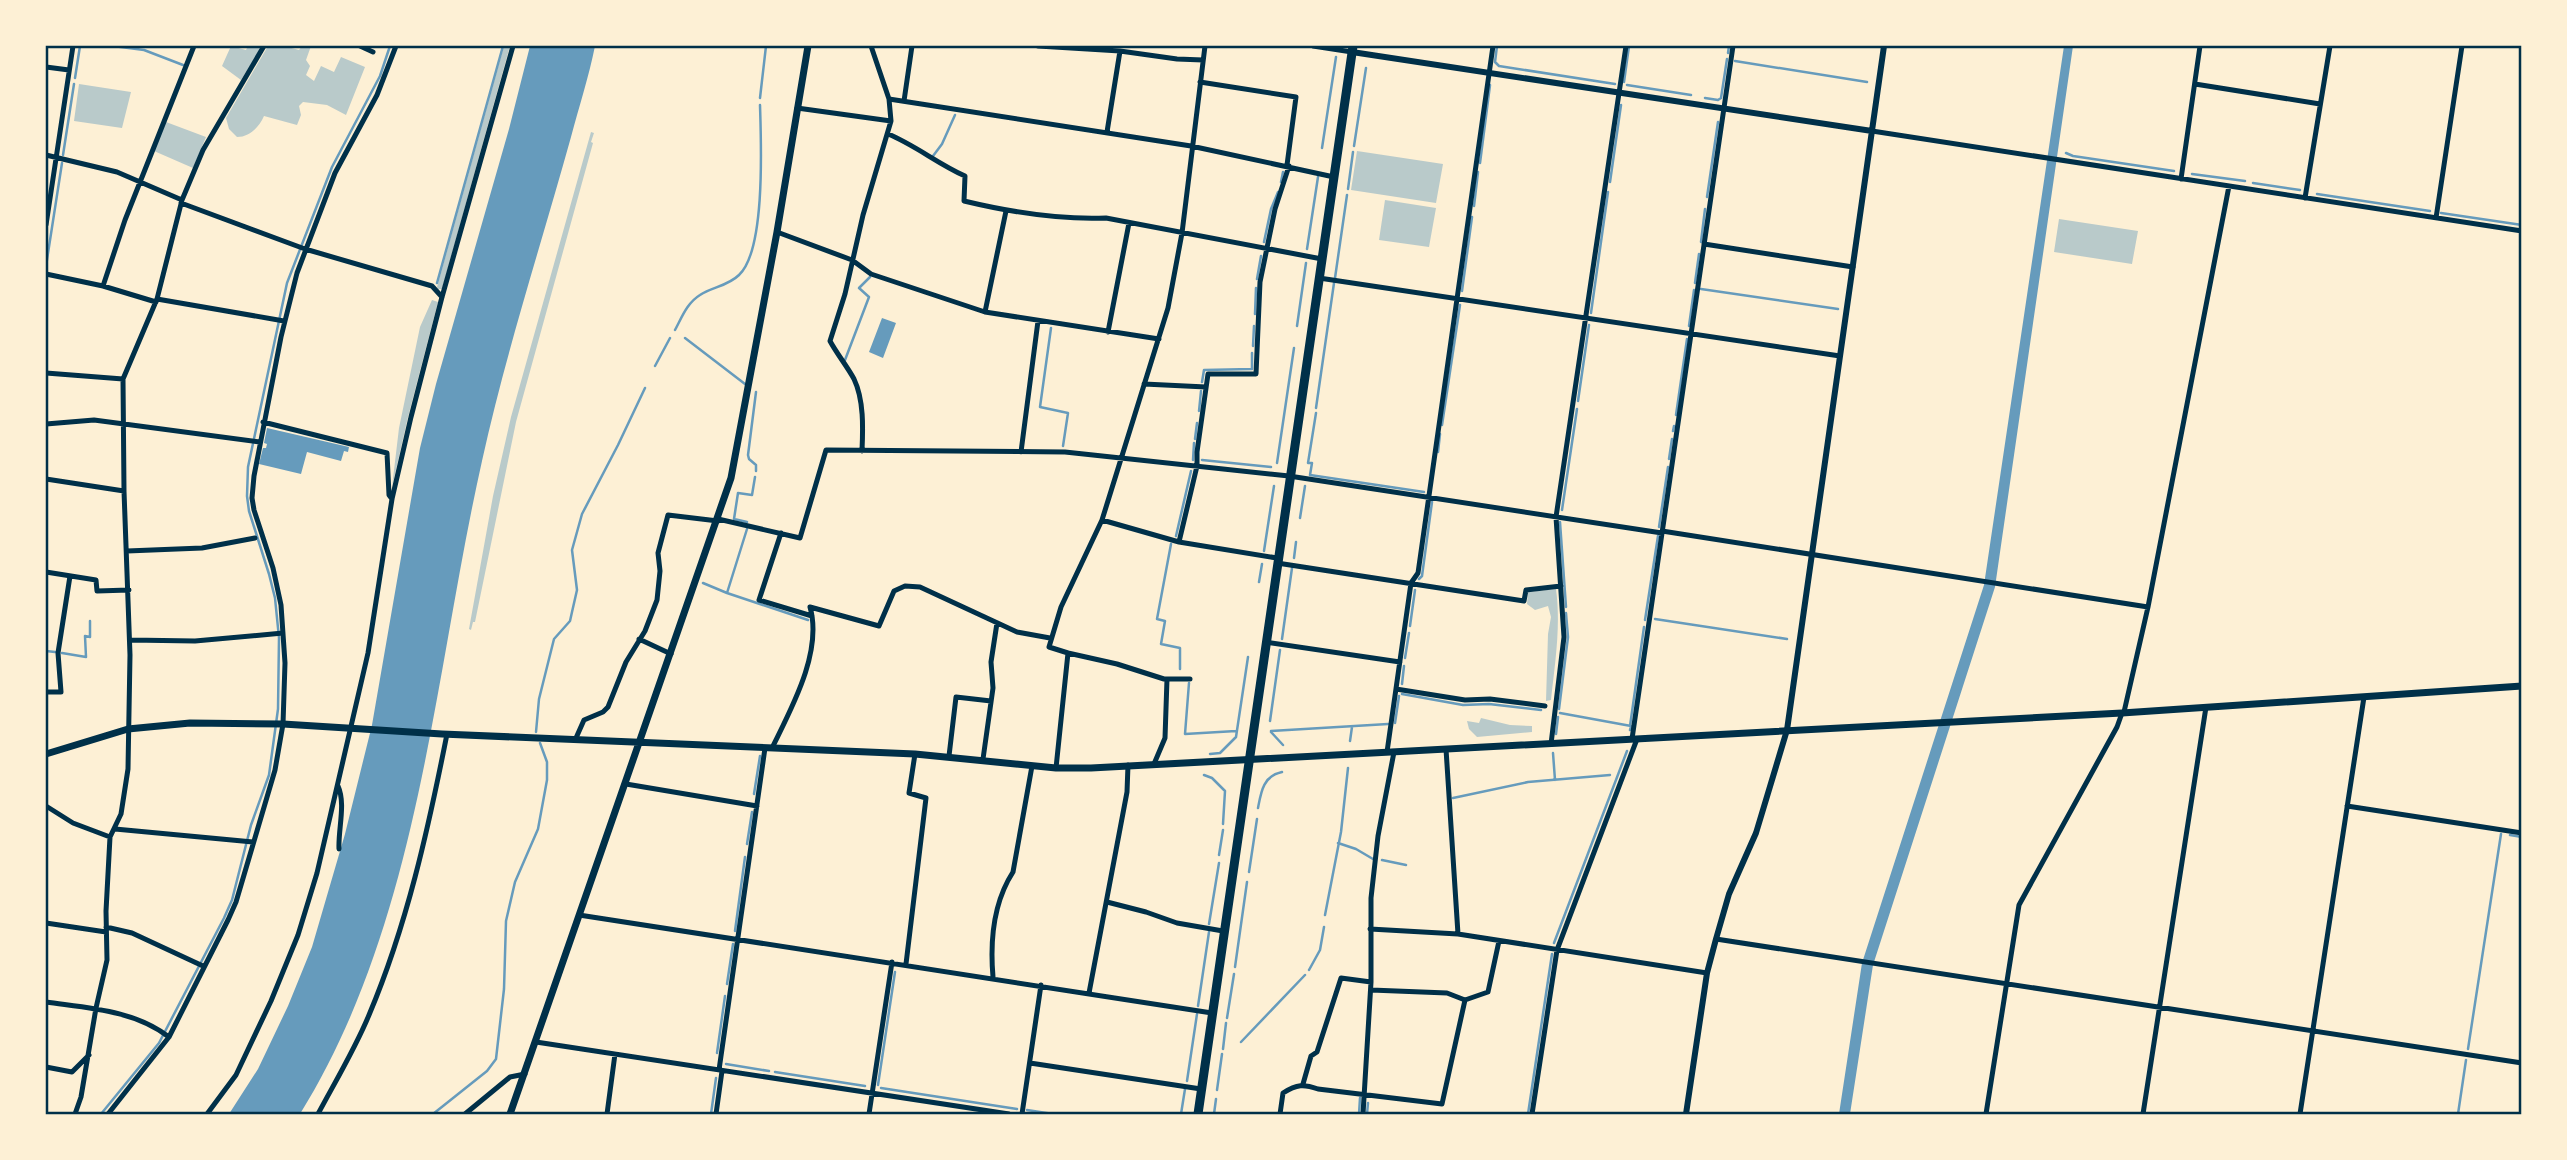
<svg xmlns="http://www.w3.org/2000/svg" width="2567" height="1160" viewBox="0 0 2567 1160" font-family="Inter,sans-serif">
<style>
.green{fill:#b9caca}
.water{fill:#669bbc}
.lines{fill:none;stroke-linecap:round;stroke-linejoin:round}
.stream{stroke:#669bbc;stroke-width:2.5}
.minor{stroke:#003049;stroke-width:5}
.tertiary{stroke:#003049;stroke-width:6}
.secondary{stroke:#003049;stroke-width:7}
.trunk{stroke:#003049;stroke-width:9}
.neatline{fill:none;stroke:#003049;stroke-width:2.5}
</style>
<rect width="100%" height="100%" fill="#fdf0d5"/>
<!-- green -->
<path class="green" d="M231,46L246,50L248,46H262L241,80L222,66Z
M268,46H284L299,50L302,46H311L306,60L310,66L306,75L314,81L321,66L334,72L341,57L365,67L346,115L327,105L303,102L299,106L301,115L297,125L264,116C259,127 250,137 237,137L229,129L226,118Z
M504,46H510L442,289H438L437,287Z
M79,84L131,92L122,128L74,121Z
M166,122L206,137L193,168L154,151Z
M591,132L594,133L591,142L593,143L516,422L475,622H473L471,630L469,629L493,496L511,417Z
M1357,151L1443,164L1436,203L1351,190Z
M1385,200L1436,208L1429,247L1379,240Z
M2059,219L2138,231L2132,264L2054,252Z
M432,300L438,302L408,417L392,487L399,428L420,327Z
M1556,589C1561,626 1555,663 1551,700L1546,701L1548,634L1551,617L1548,606L1535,610L1527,604L1528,592Z
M1481,718L1510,725L1532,726V732L1477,737L1469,729L1467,721L1479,723Z"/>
<!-- water -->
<path class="water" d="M530,46H595C589,76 579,107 571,137C541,245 506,352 482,461C433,679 420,920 300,1114H229L258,1069L288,1006L312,947L345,834L372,725L420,448L436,384L509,129Z
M2064,46H2073L1995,587L1873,965L1850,1114H1839L1862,963L1984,585Z
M882,318L896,323L883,358L869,352Z
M267,428L349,447L348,452L344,451L341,461L307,452L301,474L259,464L263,448H266L267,444L264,443Z"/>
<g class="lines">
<!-- stream -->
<path class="stream" d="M113,46L144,50L183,65
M1497,46L1495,62L1499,66L1615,84
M1728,53L1729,46
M1735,61L1867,82
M75,78L80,46
M1624,82L1629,46
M1627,85L1691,95
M760,98L766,46
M1705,98L1718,100L1721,98L1727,59
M1354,146L1366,68
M1322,148L1336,57
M2066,153L2073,156L2174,171
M63,155L74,84
M933,156L942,144L955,115
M1480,163L1490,85
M2192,174L2245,181
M1281,182L1283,172
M1610,182L1621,105
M2253,183L2300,190
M1348,189L1353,152
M2317,194L2430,211
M1707,197L1718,122
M1474,206L1478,172
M2441,213L2522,225
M1264,242L1271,209L1278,192
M1701,242L1705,209
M1307,249L1318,177
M46,266L62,163
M1335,278L1347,195
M1257,279L1261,256
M437,283L503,46
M1695,283L1699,254
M1701,289L1838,309
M1462,291L1472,217
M1591,313L1608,192
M1255,314L1256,288
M1297,326L1306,263
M1689,326L1694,290
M1051,328L1040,407L1068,413L1063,446
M675,330C682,317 687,303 700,295C712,287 728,286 739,275C766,250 761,141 760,105
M685,338L745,384
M1253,346L1254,326
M845,360L869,297L859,288L870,277
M655,366L670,338
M1202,382L1204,370L1252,369V353
M756,392L748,455L749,459L756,465V471
M1578,401L1589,325
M1316,408L1334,283
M1199,411L1201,391
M1316,413L1308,463H1312L1310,475L1424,492
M1676,415L1687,339
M1442,425L1460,305
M1673,431L1674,426
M1195,439L1197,423
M1438,452L1440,434
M1669,459L1672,439
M1193,460L1194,443
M1202,460L1271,467
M1277,463L1294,348
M1562,510L1577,409
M1300,518L1305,486
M747,522L734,519L738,493L752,495L755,477
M1560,522L1566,607
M1659,527L1668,467
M747,529L727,593L808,620
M1176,536L1191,471
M1171,544L1157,619L1165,621L1161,644L1180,648V669
M1264,551L1274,486
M1294,558L1296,542
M1419,579L1422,576L1432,502
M1259,582L1262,564
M703,583L727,593
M1655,619L1787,639
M1645,620L1658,536
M1410,626L1415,590
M1282,639L1292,568
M46,651L55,652
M62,653L86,657L85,636L90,637V621
M1405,658L1409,633
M1189,683L1185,734L1236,731
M1402,684L1404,666
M1402,694L1463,705L1489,704L1541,710
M1559,709L1568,637L1566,613
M1560,713L1631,726L1630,730
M1270,721L1280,650
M1395,723L1399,696
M1630,726L1644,627
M1271,731L1388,724
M536,732L539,699L554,639L570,621L572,612L577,590L572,550L582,514L618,445L645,388
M1271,732L1283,745
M1556,734L1558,717
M1350,741L1352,727
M1553,753L1555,780
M1210,754L1220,753L1236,737L1248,657
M1204,775L1212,778L1225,791L1223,824
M754,794L760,756
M1453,798L1528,782L1610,775
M1258,808C1261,792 1263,776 1282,772
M2510,835L2522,837
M1338,843L1356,849L1373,859
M747,844L752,812
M1219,855L1223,830
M1382,860L1406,865
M1249,872L1257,819
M1325,915L1341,832L1348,768
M1209,924L1219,863
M735,931L745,857
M1554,943L1627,751
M1235,967L1247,882
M1309,970L1320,950L1324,927
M727,984L733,944
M1198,1006L1209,932
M1227,1018L1234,974
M1241,1042L1305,975
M1223,1049L1226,1023
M2468,1049L2501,834
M717,1053L725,996
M726,1064L769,1071
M775,1072L865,1086
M1187,1081L1197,1014
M878,1085L895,972
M881,1088L1017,1109
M1217,1090L1222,1054
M1027,1110L1053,1114
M101,1114L159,1043L224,918L232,900L251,825L269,775L278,709L279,638L275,598L269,574L249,511L247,496L248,467L287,283L332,167L380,76L390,46
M433,1114L487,1071L496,1059L504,989L506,921L515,882L538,829L547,780V762L540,743
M711,1114L716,1078
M1181,1114L1185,1089
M1214,1114L1216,1099
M1359,1114L1360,1098
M1367,1114L1368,1103
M1528,1114L1552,954
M2458,1114L2466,1060"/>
<!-- minor -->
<path class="minor" d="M360,46L373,52
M1038,46L1120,51L1107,132
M1313,46L1352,52
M1120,51L1177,59L1203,60
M46,67L69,70
M1200,82L1296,97L1287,165
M2195,84L2320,104
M889,99L1191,146L1334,177
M904,101L912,46
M797,108L891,121
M1872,131L2522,231
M888,134C915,145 938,164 965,176L964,201C1010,212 1058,220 1106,218L1322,259
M46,155L117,172L182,200
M2181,179L2200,46
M2305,198L2330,46
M181,203L305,249L432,286L442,297
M2436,218L2462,46
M46,225L73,46
M777,232L852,260L871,274L985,312L1159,339
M1704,244L1853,267
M46,274L103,286L156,302
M1319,278L1840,356
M103,286L125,220L194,46
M157,299L284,321
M985,312L1006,211
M1108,332L1129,223
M46,373L123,379
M1144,384L1206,387
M263,422L387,453L389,495L392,499
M46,424L94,420L260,442
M862,451C863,428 864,400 854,379C847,366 837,354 830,341L845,294L863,215L891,121L889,99L871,46
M1021,452L1038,321
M46,479L124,491
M718,519L800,538L826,450L1065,452L1289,476L1662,533
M1102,520L1179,542L1277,558
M1662,531L2148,607
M781,533L759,600L812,616
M1179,542L1197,466V452L1208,374H1256L1260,282L1275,209L1289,166
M127,551L202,548L255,538
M1277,563L1524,601L1526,590L1561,586
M46,572L96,580L97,591L129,590
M639,639L671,654
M130,640L195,641L283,633
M1265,642L1400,662
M1068,653L1117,664L1164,679H1190
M1396,689L1465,700L1490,699L1545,706
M46,692H61L58,653L70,576
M2124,712L2148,607L2229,186
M576,738L584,720L603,712L608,707L626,662L645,631L657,600L660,571L658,553L668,515L718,521
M1632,739L1733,46
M1551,744L1564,637L1556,517L1626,46
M772,748C791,709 823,652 810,607L879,626L894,591L905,586L920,587L1017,632L1050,638
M1446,749L1458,934
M1387,752L1411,583L1418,573L1493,46
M949,756L956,697L991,701
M983,759L993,688L991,662L997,623
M1154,764L1165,738L1167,679
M1056,768L1068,653L1049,647L1061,607L1102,520L1168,308L1182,233L1205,46
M626,784L757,806
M338,786C346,804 338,829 339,849
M46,806L73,823L110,837
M2347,806L2522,833
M115,829L253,842
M1107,902L1146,912L1177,923L1223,931
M579,915L1212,1013
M46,923L106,932
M106,927L132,933L203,966
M1370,929L1458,934L1707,973
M1716,939L2522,1063
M906,964L926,798L909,793L915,754
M993,977C990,942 993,903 1013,872L1032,766
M1371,990L1447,993L1465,1000
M1089,993L1127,792L1128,765
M46,1002C88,1008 134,1010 169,1037
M536,1042L1009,1114
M1030,1063L1201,1089
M46,1067L72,1072L89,1055
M719,1070L765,748
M1303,1084L1311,1056L1317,1052L1341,978L1371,982
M75,1114L81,1097L96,1008L107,960L106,911L110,837L121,814L128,769L130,655L124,491L123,379L157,299L182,200L203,150L264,46
M108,1114L169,1037L228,920L236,902L275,770L283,724L285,663L281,605L273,568L254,510L252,498L254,476L281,337L297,273L335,173L377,95L396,46
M207,1114L236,1075L271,1001L298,935L317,873L368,653L392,499L411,417L442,297L513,46
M318,1114C335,1082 355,1049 369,1015C407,925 428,830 447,734
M465,1114L510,1077L525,1074
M607,1114L615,1054
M716,1114L722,1071
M869,1114L892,962
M1022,1114L1041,985
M1280,1114L1283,1093C1297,1084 1304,1084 1318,1089L1442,1104L1465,1000L1488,992L1499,941
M1363,1114L1371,982V898L1378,836L1394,752
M1532,1114L1557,950L1637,739
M1986,1114L2019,905L2117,727L2122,713
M2143,1114L2206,707
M2300,1114L2364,697"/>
<!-- tertiary -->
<path class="tertiary" d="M1352,52L1872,131
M1686,1114L1707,973L1716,939L1729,894L1756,833L1787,730L1884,46"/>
<!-- secondary -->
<path class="secondary" d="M46,754L128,729L190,723L283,724L442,734L915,754L1056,768H1091L2122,713L2522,686
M510,1114L731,478L777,232L808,46"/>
<!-- trunk -->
<path class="trunk" d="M1198,1114L1353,46"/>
</g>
<!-- border -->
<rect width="2567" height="1160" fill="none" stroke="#fdf0d5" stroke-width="94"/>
<rect x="47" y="47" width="2473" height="1066" class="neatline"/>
</svg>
